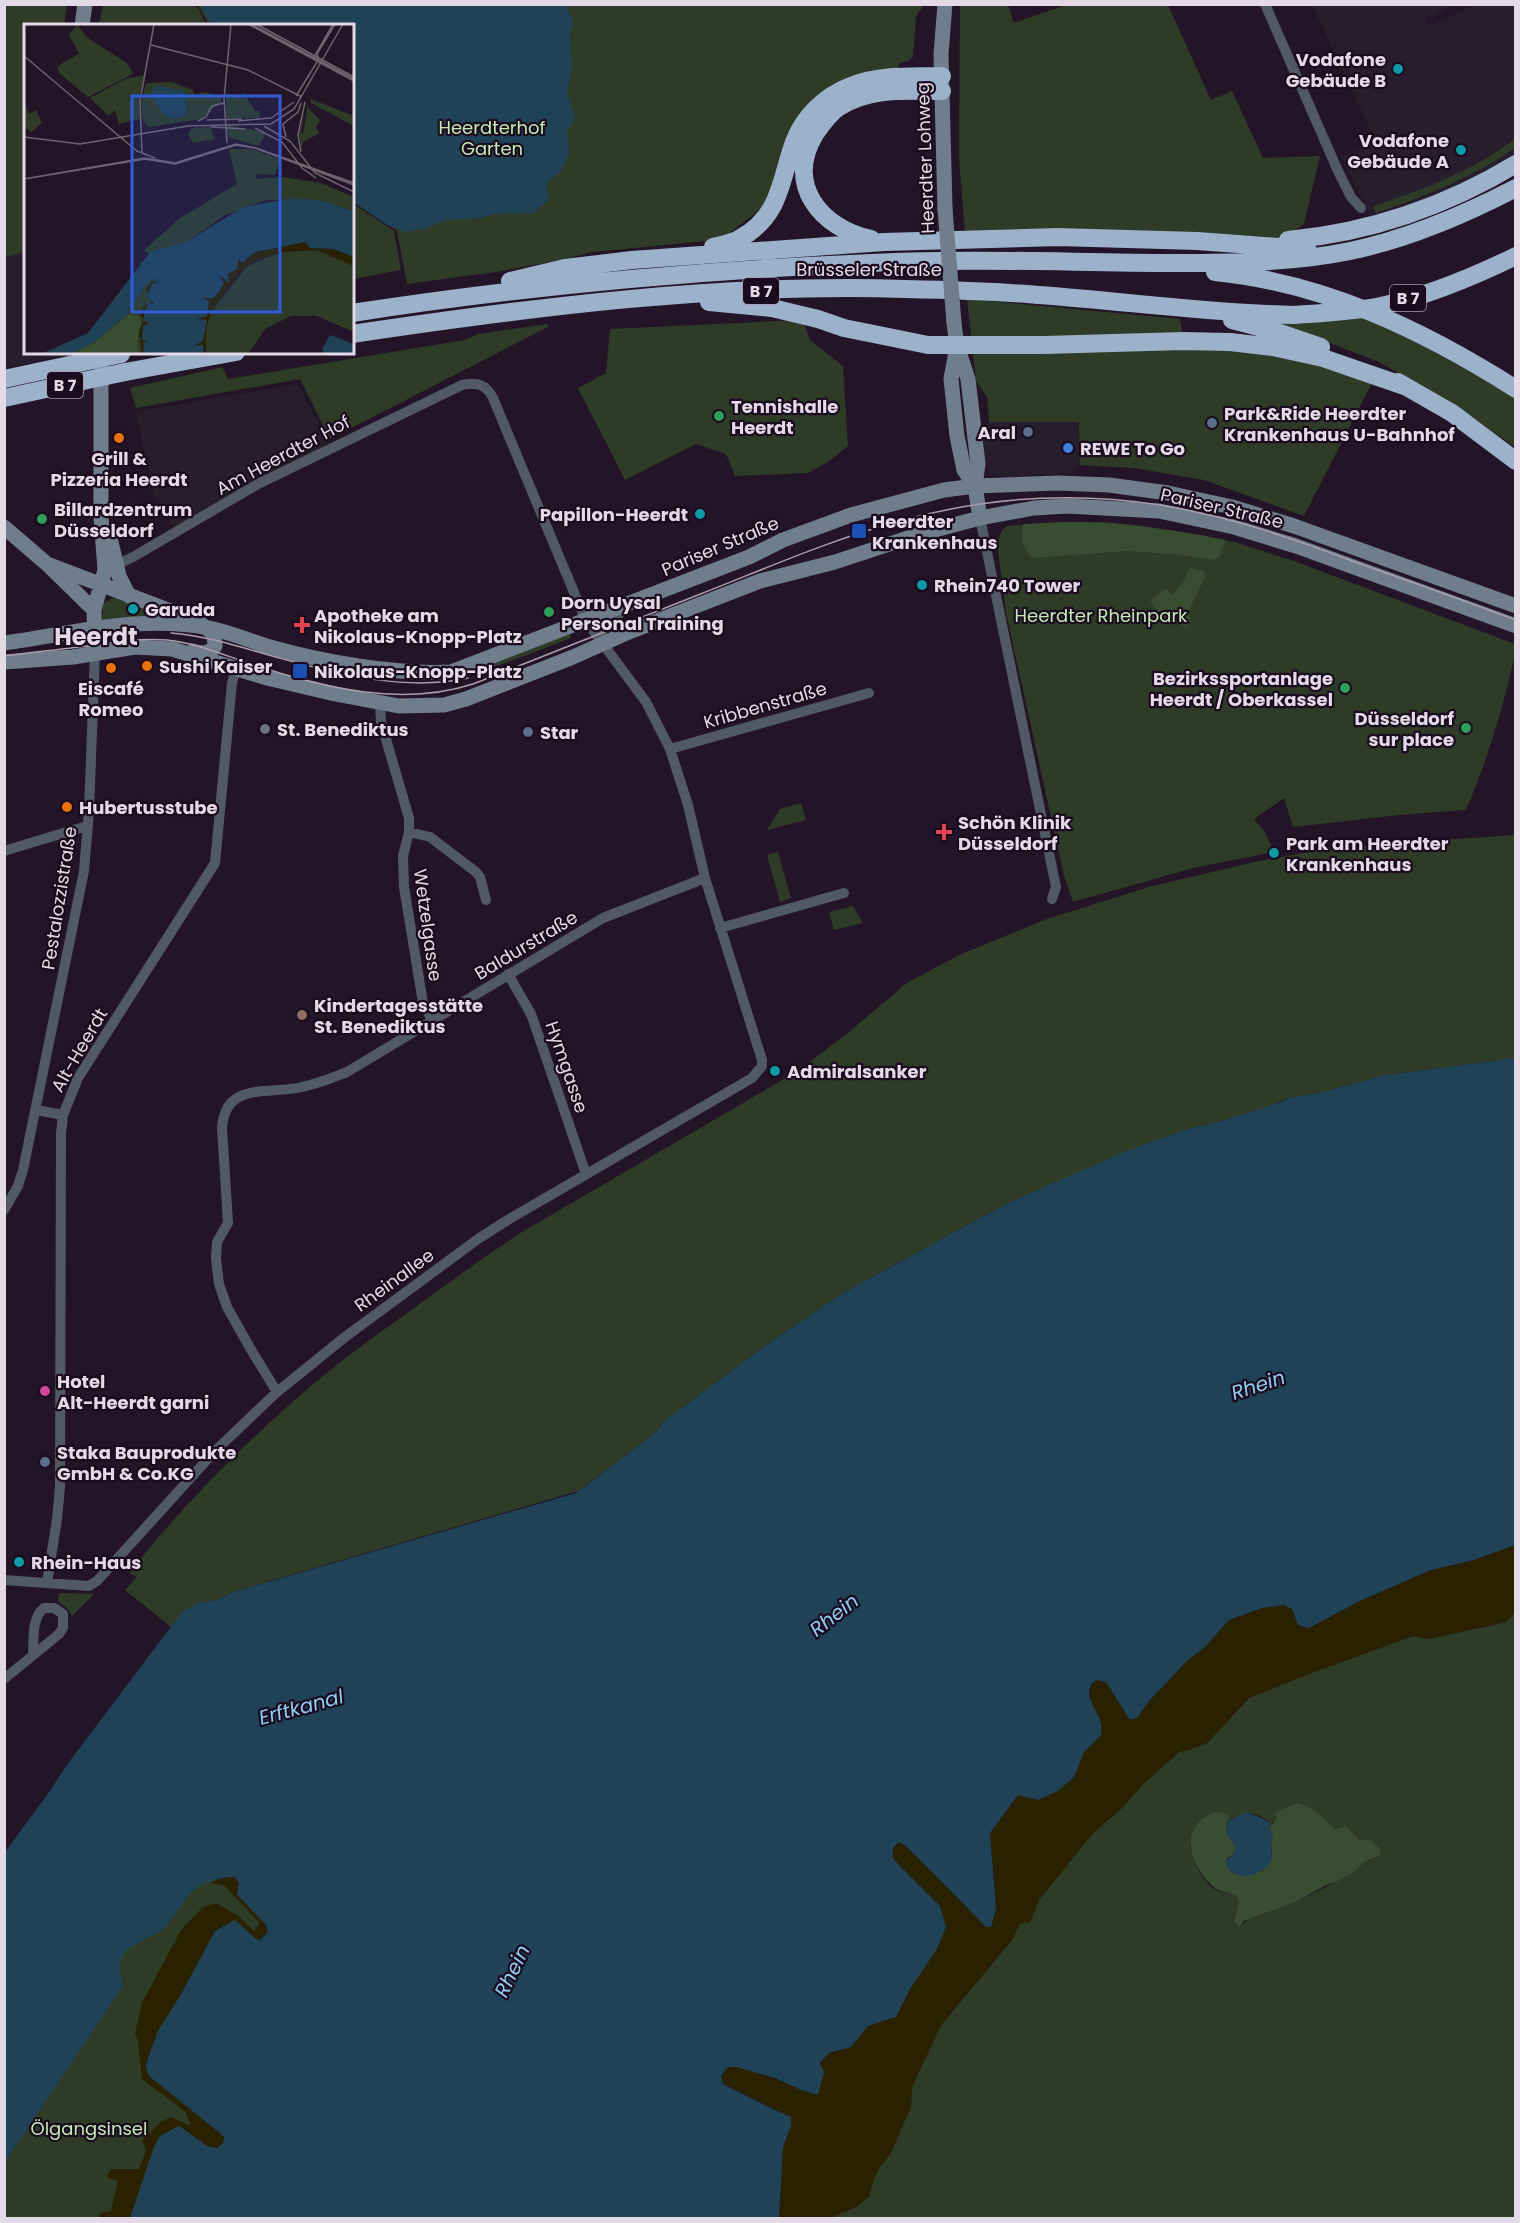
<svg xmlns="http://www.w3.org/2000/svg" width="1520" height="2223" viewBox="0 0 1520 2223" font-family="Poppins,sans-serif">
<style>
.commercial{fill:#271e2d}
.green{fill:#2d3b27;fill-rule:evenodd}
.forest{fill:#394d31}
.sand{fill:#2a2101}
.water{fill:#204256}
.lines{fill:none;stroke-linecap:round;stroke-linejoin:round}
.street{stroke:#515a64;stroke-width:10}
.secondary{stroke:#6f7d8d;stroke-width:15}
.highway{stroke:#9cb2cb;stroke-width:18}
.tram{stroke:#ab9ead;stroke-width:1.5}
.secondary-bridge{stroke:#6f7d8d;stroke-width:15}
.highway-bridge{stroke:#9cb2cb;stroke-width:18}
.culture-dot{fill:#0f9aa8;stroke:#1a0b1e;stroke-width:2}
.leisure-dot{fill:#2e9e5b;stroke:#1a0b1e;stroke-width:2}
.service-dot{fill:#5c6f8a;stroke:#1a0b1e;stroke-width:2}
.food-dot{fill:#e8710a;stroke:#1a0b1e;stroke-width:2}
.shop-dot{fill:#3f7fe0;stroke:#1a0b1e;stroke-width:2}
.transit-dot{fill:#1a4fb4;stroke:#1a0b1e;stroke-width:2}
.health-dot{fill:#e0444e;stroke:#1a0b1e;stroke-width:2}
.worship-dot{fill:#6b7280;stroke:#1a0b1e;stroke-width:2}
.education-dot{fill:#8d6e63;stroke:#1a0b1e;stroke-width:2}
.hotel-dot{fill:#d1479c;stroke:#1a0b1e;stroke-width:2}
.labels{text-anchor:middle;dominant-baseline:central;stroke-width:4.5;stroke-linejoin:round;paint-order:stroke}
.shield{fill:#1a0b1e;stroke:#a79baa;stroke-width:1.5}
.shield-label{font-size:16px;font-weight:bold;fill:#e4d9e6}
.poi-label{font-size:18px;font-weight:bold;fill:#e4d9e6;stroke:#1a0b1e;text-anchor:start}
.park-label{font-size:18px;fill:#c4eab4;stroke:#1a0b1e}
.street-label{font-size:18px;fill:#e4d9e6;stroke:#1a0b1e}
.water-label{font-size:20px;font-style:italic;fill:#90cdf3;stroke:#1a0b1e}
.district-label{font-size:24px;font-weight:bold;fill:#e4d9e6;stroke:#1a0b1e}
.inset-road{fill:none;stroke:#716373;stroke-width:1.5}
.view{fill:#315cd9;fill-opacity:0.15;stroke:#315cd9;stroke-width:3}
.inset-edge{fill:none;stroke:#e4d9e6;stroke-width:3}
</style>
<rect width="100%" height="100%" fill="#241427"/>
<!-- commercial -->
<path class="commercial" d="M1312,5H1457L1425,19L1428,26L1476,5H1515V139L1456,175L1401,198L1380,205L1376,213L1413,201L1458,181L1515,148V155L1503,164L1458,189L1372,219L1341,156L1376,141Z
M25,252L26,352L73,353L5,368L4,257Z
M298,384L332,449L177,532L153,492L136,412Z
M989,422H1080V465L1071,473L1005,477L990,473L984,459L983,427Z"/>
<!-- green -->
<path class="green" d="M103,4L193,5L199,9L206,25H99Z
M4,5H67L64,25L26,26L25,252L5,257Z
M198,5H924L916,16L913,57L908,61L899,63L898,69L876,71L777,175L765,202L756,213L728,234L707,241L593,252L556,261L496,272L407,284L397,231L353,200L352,26L209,25Z
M960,5H1008L1014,23L1066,5H1168L1211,100L1232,91L1263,158L1320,156L1304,224L1283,238L1182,232H965L959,159Z
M1515,139V148C1473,177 1425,197 1376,213L1373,206C1424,190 1470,171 1515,139Z
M352,203L394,231L401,270L353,279Z
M967,299L1180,319L1185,347L1249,348L1300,358L1373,381L1304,516L1204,480L1134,468L1080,465L1079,422H989L987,397L976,381Z
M1372,317L1515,396V447L1451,402L1377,361L1271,321Z
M798,320L805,326L810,340L843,366L848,446L828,462L808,473L735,476L726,454L696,444L625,480L578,388L606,373L610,329Z
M547,324L548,327L330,439L300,379L136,408L130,388L222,367L228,379L465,340L478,334Z
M1065,522H1106L1144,526L1235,542L1294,561L1515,644V654C1503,708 1488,759 1466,810L1399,815L1293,827L1284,798L1254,819L1265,832L1274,852L1197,867L1073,902L1064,876L1006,613L997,544L1002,530L1007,526Z
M112,598H118L168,617L102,625L103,604Z
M569,632L571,638C519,658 467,682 411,680V676Z
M801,803L806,820L767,830L780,809Z
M1515,835V1058L1380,1076L1327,1091L1289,1098L1263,1109L1222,1121L1191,1128L1144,1145L1006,1204L843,1293L762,1348L663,1422L655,1433L578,1491L233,1592L220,1599L199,1603L171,1627L125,1590L137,1577L129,1573C186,1501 252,1435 323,1376C352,1352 384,1330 414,1308C450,1282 485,1256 522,1232L796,1072L844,1036L907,983L959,955L1047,919L1152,886L1259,861L1309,852L1381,844Z
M778,852L791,898L780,902L767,855Z
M853,906L863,923L834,930L829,912Z
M59,1593L94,1594L72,1616L67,1608L58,1602Z
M1515,1612V2218H830L856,2207L869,2197L873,2181L881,2165L891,2153L899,2134L911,2106L912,2087L941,2025L1011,1941L1020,1923L1030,1921L1039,1900L1092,1834L1123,1807L1142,1785L1179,1752L1191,1749L1207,1743L1249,1698L1319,1670L1413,1636L1428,1639L1506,1622ZM1297,1803C1322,1809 1337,1841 1364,1839L1376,1858L1365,1862L1353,1873L1296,1902L1249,1919L1239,1926L1234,1921L1239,1901C1233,1891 1227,1895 1218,1891C1202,1883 1193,1861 1190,1845L1229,1819L1227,1822C1245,1811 1254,1810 1272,1824Z
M218,1864L240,1901L260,1923L255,1931L204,2124L143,2218H5L4,2100L97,1973Z"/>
<!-- forest -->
<path class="forest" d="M1065,522C1119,522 1172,529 1226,540L1219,557L1215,560L1173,554L1126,551L1033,558C1022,548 1021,540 1023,524Z
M1189,568L1204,571L1205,577L1188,612L1190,620L1188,627C1170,622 1160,617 1150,600L1166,589L1172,595L1184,581Z
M1297,1803C1313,1807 1323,1817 1335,1829L1346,1826L1358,1839L1371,1840L1379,1848L1381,1855L1365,1862L1353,1873L1336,1882L1326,1885L1296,1902L1244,1921L1239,1927L1234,1921L1239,1901C1233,1890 1224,1895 1215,1888C1195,1872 1177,1835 1205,1817C1212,1812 1219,1811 1227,1814L1229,1819L1226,1824L1230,1838L1234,1843V1854L1226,1859L1250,1875L1263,1870L1272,1854L1271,1842L1273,1837L1269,1828L1276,1820V1812Z"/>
<!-- sand -->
<path class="sand" d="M1515,1545V1612L1506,1622L1428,1639L1413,1636L1319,1670L1249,1698L1207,1743L1191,1749L1179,1752L1142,1785L1123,1807L1092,1834L1039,1900L1030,1922L1020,1924L1011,1941L941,2025L912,2087L911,2106L891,2153L881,2165L873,2181L869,2197L856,2207L830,2218H779L783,2147L791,2126V2117L723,2083L721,2076L728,2067C748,2066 782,2081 801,2090L829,2053L851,2047L867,2026L896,2017L910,1989L940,1906L895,1861C891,1854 893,1848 899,1842L906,1846L986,1927H991L996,1909L990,1833L1018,1795L1074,1777L1084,1752L1101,1735C1097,1719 1081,1691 1097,1680L1106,1682L1130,1720L1137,1718L1149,1701L1187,1661L1205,1647L1229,1620L1262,1608L1284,1605L1292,1609L1298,1625L1309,1628L1360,1601L1431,1570L1474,1560Z
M224,1877H235L239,1882L238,1895L266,1925L268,1932L260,1940L255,1938L180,1996L158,2031L212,2126L224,2137L223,2143L217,2148L207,2146L179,2126L160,2136L154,2147L130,2218H99L100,2213L111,2211L118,2181L107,2177L111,2169H139L146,2151L142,2141L161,2122L171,2117L191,2126L185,2111L142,2079L138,2042L135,2033L142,2003L181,1930L202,1908L216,1903L237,1915L254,1931L260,1923L224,1885L210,1883Z"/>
<!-- water -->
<path class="water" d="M201,5H568L567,10L573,20L570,34L572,68L567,92L575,118L567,131L569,154L560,172L546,184L549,200L533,213L495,214L480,218L446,220L426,228L405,232L389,226L353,202L352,26L211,25Z
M1515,1058V1545L1474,1560L1431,1570L1360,1601L1309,1628L1298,1625L1292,1609L1284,1605L1262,1608L1229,1620L1205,1647L1187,1661L1149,1701L1137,1718L1130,1720L1106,1682L1097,1680C1078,1692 1099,1710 1101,1724C1102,1728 1101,1731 1101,1735L1084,1752L1074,1777L1058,1791L1038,1800L1018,1795L990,1833L996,1909L991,1927H986L906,1846L899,1842C892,1847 891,1854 895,1861L940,1906L946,1927L937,1949L910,1989L896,2017L868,2026L851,2047L829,2053L820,2063L824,2072L818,2095L801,2090L775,2078L736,2067H728L721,2076L723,2084L775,2110L791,2117V2126L783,2147L779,2218H130L154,2147L160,2136L179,2126L207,2146L217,2148L223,2143L224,2137L221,2134L150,2077L147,2071L146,2064L158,2031L180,1996L215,1931L235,1920L255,1938L260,1940L268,1932L266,1925L237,1895L239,1883L235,1877C223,1877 204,1881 195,1889C183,1899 176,1915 166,1926C153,1939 132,1942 123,1955C117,1964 121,1976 123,1986L5,2162V1852L47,1795L69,1762L182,1612L199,1603L220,1599L233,1592L576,1493L655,1433L663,1422L762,1348L843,1293L1006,1204L1124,1152L1191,1128L1222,1121L1279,1103L1289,1098L1327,1091L1380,1076Z
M1245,1812L1262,1818L1272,1824L1269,1828L1273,1837L1271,1842L1272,1859C1263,1877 1231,1886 1225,1861L1234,1854V1843L1226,1835L1227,1822Z"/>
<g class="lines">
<!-- street -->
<path class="street" d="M1265,4L1338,171L1351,197L1361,208
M980,518L1056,887L1052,899
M604,643L602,633L604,623L619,614
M380,703L381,722L409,818V832L403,856L404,887L423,1003L432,1020
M670,749L869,693
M409,832L430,837L476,872L480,877L486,900
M4,851L87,826
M720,928L844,893
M508,974L531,1014L539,1037L586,1174
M36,1110L63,1115
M4,1210L18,1186L23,1170L84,871L89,811L95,653
M277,1392L253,1353L227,1307L219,1284L216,1259L217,1242L228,1223L222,1128C225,1081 269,1095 302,1087C318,1084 332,1078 347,1072L603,918L705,878
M4,1580L89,1586L97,1581L215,1451L277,1392L345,1337L478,1239L506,1221L752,1078L762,1066V1060L705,878L688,805L670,749L646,702L586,621L493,398C486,384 477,382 462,385L258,484L133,557L116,565L112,564
M47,1583L57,1519L60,1487L61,1134L63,1115L78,1078L215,863L232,683L236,669
M4,1679L59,1634L63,1628V1614L54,1608H44C31,1618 34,1640 33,1655"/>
<!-- secondary -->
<path class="secondary" d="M945,4L941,54L945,209
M82,26L85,4
M954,323L957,346L968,379L978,464L975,486L980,518
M957,347L951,379L957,436L964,470L975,486
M4,527L47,564L94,610
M111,542L119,576L129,596
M47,564L197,621L214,634L215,646C210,654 202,654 193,651
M4,643C71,634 141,614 209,628C230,632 250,641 270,647C323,662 396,675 451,672L749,557L783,540L851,515L944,490L975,486L1058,483L1109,485L1168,493L1232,507L1294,526L1516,606
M95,653L94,610L105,570L101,517V367
M4,662L73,657L135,647L172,649L267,678L335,694L399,706L444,705L466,699L573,657L629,632L760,581L835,562L923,533L980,518L1034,508L1067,506L1159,511L1234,527L1296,546L1516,626"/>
<!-- highway -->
<path class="highway" d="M871,239C820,228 785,184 815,134C822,124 829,114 839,107C871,87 906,91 942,91
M1288,240C1368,233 1447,206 1516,164
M713,247C721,245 731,243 739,239C781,216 780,181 794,142C804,116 825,96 851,86C879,74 912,77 942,76
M1215,272C1325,283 1423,330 1516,389
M510,281L565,268L632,260L884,242L1058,237L1197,241L1307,249
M709,302L772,308L818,319L844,328L928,345H1044L1183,341L1230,342L1273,347L1323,358L1407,387
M352,313C532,285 713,269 895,262C988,258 1080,263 1173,263C1232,263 1292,263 1350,251C1408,239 1464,215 1516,188
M1232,320L1274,331L1321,347
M352,334C533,307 723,283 905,289C950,290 994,291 1038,295C1123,301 1208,313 1294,315
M125,372L236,352
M1398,382L1452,413L1516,461"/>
<!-- tram -->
<path class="tram" d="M171,633C211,636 248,650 287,660C345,676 409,691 468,678
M4,656C35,652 65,649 95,645C119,641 143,638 167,640C197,643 226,656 254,665C324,688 402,707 473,684C549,654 626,624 703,593C769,567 835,538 904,520C987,497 1075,492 1160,505C1228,516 1292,538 1355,562C1409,581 1462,600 1516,620"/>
<!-- secondary-bridge -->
<path class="secondary-bridge" d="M945,209L954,323"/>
<!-- highway-bridge -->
<path class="highway-bridge" d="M1294,315C1323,313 1352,312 1381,306C1428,296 1473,277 1516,256
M4,379L121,354
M4,398L125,372"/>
</g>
<!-- markers -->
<g class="culture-dot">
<circle cx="1398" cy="69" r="6"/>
<circle cx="1461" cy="150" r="6"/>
<circle cx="700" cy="514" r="6"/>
<circle cx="922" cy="585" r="6"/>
<circle cx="133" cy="609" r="6"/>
<circle cx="1274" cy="853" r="6"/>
<circle cx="775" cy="1071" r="6"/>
<circle cx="19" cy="1562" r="6"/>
</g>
<g class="leisure-dot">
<circle cx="719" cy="416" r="6"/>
<circle cx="42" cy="519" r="6"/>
<circle cx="549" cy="612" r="6"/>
<circle cx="1345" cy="688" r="6"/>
<circle cx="1466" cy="728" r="6"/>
</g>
<g class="service-dot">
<circle cx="1212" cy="423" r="6"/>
<circle cx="1028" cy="432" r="6"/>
<circle cx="528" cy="732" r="6"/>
<circle cx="45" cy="1462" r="6"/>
</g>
<g class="food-dot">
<circle cx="119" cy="438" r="6"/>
<circle cx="147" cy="666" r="6"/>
<circle cx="111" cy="668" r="6"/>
<circle cx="67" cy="807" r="6"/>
</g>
<circle class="shop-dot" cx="1068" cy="448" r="6"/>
<g class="transit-dot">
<rect x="851" y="523" width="16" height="16" rx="3"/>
<rect x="292" y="663" width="16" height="16" rx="3"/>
</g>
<g class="health-dot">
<path d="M299 616h6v6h6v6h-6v6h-6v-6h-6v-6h6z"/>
<path d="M941 823h6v6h6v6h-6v6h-6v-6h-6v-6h6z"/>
</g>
<circle class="worship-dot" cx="265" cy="729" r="6"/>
<circle class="education-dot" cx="302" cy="1015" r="6"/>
<circle class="hotel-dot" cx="45" cy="1391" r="6"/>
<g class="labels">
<!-- shield labels -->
<g class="shield">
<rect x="743" y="278" width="36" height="26" rx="4.5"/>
<rect x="1390" y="285" width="36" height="26" rx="4.5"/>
<rect x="47" y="372" width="36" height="26" rx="4.5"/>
</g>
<g class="shield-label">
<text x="761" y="291">B 7</text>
<text x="1408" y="298">B 7</text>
<text x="65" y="385">B 7</text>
</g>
<!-- poi labels -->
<g class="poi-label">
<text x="1386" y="59" text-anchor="end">Vodafone<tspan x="1386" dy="21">Gebäude B</tspan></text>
<text x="1449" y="140" text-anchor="end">Vodafone<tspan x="1449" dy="21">Gebäude A</tspan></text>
<text x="731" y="406">Tennishalle<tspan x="731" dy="21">Heerdt</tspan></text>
<text x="1224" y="413">Park&amp;Ride Heerdter<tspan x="1224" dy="21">Krankenhaus U-Bahnhof</tspan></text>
<text x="1016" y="432" text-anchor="end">Aral</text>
<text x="1080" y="448">REWE To Go</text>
<text x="119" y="458" text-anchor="middle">Grill &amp;<tspan x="119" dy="21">Pizzeria Heerdt</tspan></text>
<text x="54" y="509">Billardzentrum<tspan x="54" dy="21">Düsseldorf</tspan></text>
<text x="688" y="514" text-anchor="end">Papillon-Heerdt</text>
<text x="872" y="521">Heerdter<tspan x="872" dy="21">Krankenhaus</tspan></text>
<text x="934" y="585">Rhein740 Tower</text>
<text x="561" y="602">Dorn Uysal<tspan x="561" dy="21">Personal Training</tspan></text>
<text x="145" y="609">Garuda</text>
<text x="314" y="615">Apotheke am<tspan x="314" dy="21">Nikolaus-Knopp-Platz</tspan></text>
<text x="159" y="666">Sushi Kaiser</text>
<text x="314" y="671">Nikolaus-Knopp-Platz</text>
<text x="1333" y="678" text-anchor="end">Bezirkssportanlage<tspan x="1333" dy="21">Heerdt / Oberkassel</tspan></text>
<text x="111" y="688" text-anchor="middle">Eiscafé<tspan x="111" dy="21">Romeo</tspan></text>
<text x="1454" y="718" text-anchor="end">Düsseldorf<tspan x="1454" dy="21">sur place</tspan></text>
<text x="277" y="729">St. Benediktus</text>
<text x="540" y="732">Star</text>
<text x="79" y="807">Hubertusstube</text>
<text x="958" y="822">Schön Klinik<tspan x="958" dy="21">Düsseldorf</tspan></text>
<text x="1286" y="843">Park am Heerdter<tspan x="1286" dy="21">Krankenhaus</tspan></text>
<text x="314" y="1005">Kindertagesstätte<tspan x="314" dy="21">St. Benediktus</tspan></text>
<text x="787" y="1071">Admiralsanker</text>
<text x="57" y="1381">Hotel<tspan x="57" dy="21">Alt-Heerdt garni</tspan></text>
<text x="57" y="1452">Staka Bauprodukte<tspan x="57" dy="21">GmbH &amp; Co.KG</tspan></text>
<text x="31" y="1562">Rhein-Haus</text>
</g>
<!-- park labels -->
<g class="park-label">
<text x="492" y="127">Heerdterhof<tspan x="492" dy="21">Garten</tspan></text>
<text x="1101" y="615">Heerdter Rheinpark</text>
<text x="89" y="2128">Ölgangsinsel</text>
</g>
<!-- street labels -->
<g class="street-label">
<text transform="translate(925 158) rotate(-92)">Heerdter Lohweg</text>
<text x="869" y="269">Brüsseler Straße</text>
<text transform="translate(283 455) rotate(-28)">Am Heerdter Hof</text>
<text transform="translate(1222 508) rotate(13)">Pariser Straße</text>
<text transform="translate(720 546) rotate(-23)">Pariser Straße</text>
<text transform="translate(765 705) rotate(-16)">Kribbenstraße</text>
<text transform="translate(59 898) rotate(-81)">Pestalozzistraße</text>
<text transform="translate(428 925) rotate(82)">Wetzelgasse</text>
<text transform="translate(526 945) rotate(-31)">Baldurstraße</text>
<text transform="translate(79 1050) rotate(-60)">Alt-Heerdt</text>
<text transform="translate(567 1067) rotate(71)">Hymgasse</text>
<text transform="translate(394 1280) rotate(-36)">Rheinallee</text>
</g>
<!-- water labels -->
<g class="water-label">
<text transform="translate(1258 1385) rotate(-18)">Rhein</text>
<text transform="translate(834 1615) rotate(-38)">Rhein</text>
<text transform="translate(301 1707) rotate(-15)">Erftkanal</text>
<text transform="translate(512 1971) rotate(-64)">Rhein</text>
</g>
<!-- district labels -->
<g class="district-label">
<text x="96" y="636">Heerdt</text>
</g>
</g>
<!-- overview -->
<g transform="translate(24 24)">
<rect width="330" height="330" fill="#241427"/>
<path d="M53,1L64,14L103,39L109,50L64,73L36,50L33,44L38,39L55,30L45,10ZM121,51L115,74L116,95L95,100L91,86L85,92L66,74L101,55ZM148,58L169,66L171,72L178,68L198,72L197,78L178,95L124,103L119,97L117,79L122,59ZM205,69L207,74L220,69L231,87H236L235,94H202V70ZM287,75L330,92V102L287,79ZM0,76L5,90L12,86L18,99L7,108L0,103ZM284,79V84L296,96L292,104L296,109L279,118L278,125L275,110L280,91L277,110H279ZM202,101L230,106L242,109L235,122L204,113ZM186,103L191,115L169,119L164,110L168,104ZM205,125H228L256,135L251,151L233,150L232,155L259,153L297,159L330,173V187L300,177L242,176L201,191L164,217L125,230L120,226L156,194L213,160ZM293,226L330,242V308L293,292H267L241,305L224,330H182V305L187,288L223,242L256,228ZM129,253L134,259L120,296L125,299L121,330H46Z" fill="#2d3b27"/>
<path d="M105,290L115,292L117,297L113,319L116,330H47L70,319Z" fill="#394d31"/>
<path d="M282,218L286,224L309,225L330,233V242L293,226L263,227L230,237L214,250L187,288L182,305V330L180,322H170L179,317L182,296L173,295L184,289L185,278L179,273L188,275L195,268L200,257L196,251L204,259V250L213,244L215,235L218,239L231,228ZM131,254L134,260L129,259L124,269L130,279L126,278L120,290L125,299L119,302L118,315L124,318H121L118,330L116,316L120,317L116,315L115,308L119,298L124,299L117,292L119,283L127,278L122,266L128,257L133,259Z" fill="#2a2101"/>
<path d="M135,62L161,67L162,91L148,95L138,88L127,71L129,63ZM269,174L300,177L330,187V233L309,225L286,224L282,218L231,228L218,239L215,235L213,245L204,250L205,259L195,251L200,259L195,268L188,275L178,273L185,277L183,292L173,295L183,296L179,317L170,322L179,321L180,330H121L119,318H124L118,315L119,302L125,299L120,296V290L124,279L130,280L123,272L129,259L134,260L131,254L120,262L103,291L69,319L47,330H17L64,309L126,228L164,217L219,183ZM306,311L330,320V330L300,329L298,325Z" fill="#204256"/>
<path class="inset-road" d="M224,0L330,57M227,0L330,55M232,0L330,53M127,21L224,46L278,73M0,32L114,128M290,33L309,0M295,37L293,30L311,0M272,72L293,38M183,96L218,95M174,97L182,93L188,82L200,79M214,97L247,94L270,78M240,102L266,117L291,149L330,168M187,103L221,105M231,104L258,118L278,144L292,154M0,113L56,120L164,102L247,100L270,85L319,0M262,113L259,100L274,88L277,79M203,119L200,75L207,0M113,127L131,134M277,128L274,111L281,78M118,129L116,77L130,0M0,155L121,135L151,140L212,121L231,124L330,161M0,155L121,134L151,139L212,120L232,124L330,159"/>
<path class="view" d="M108,72H256V288H108Z"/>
<rect width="330" height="330" class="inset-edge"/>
</g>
<!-- border -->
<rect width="1520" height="2223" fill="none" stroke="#e4d9e6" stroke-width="12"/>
</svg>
